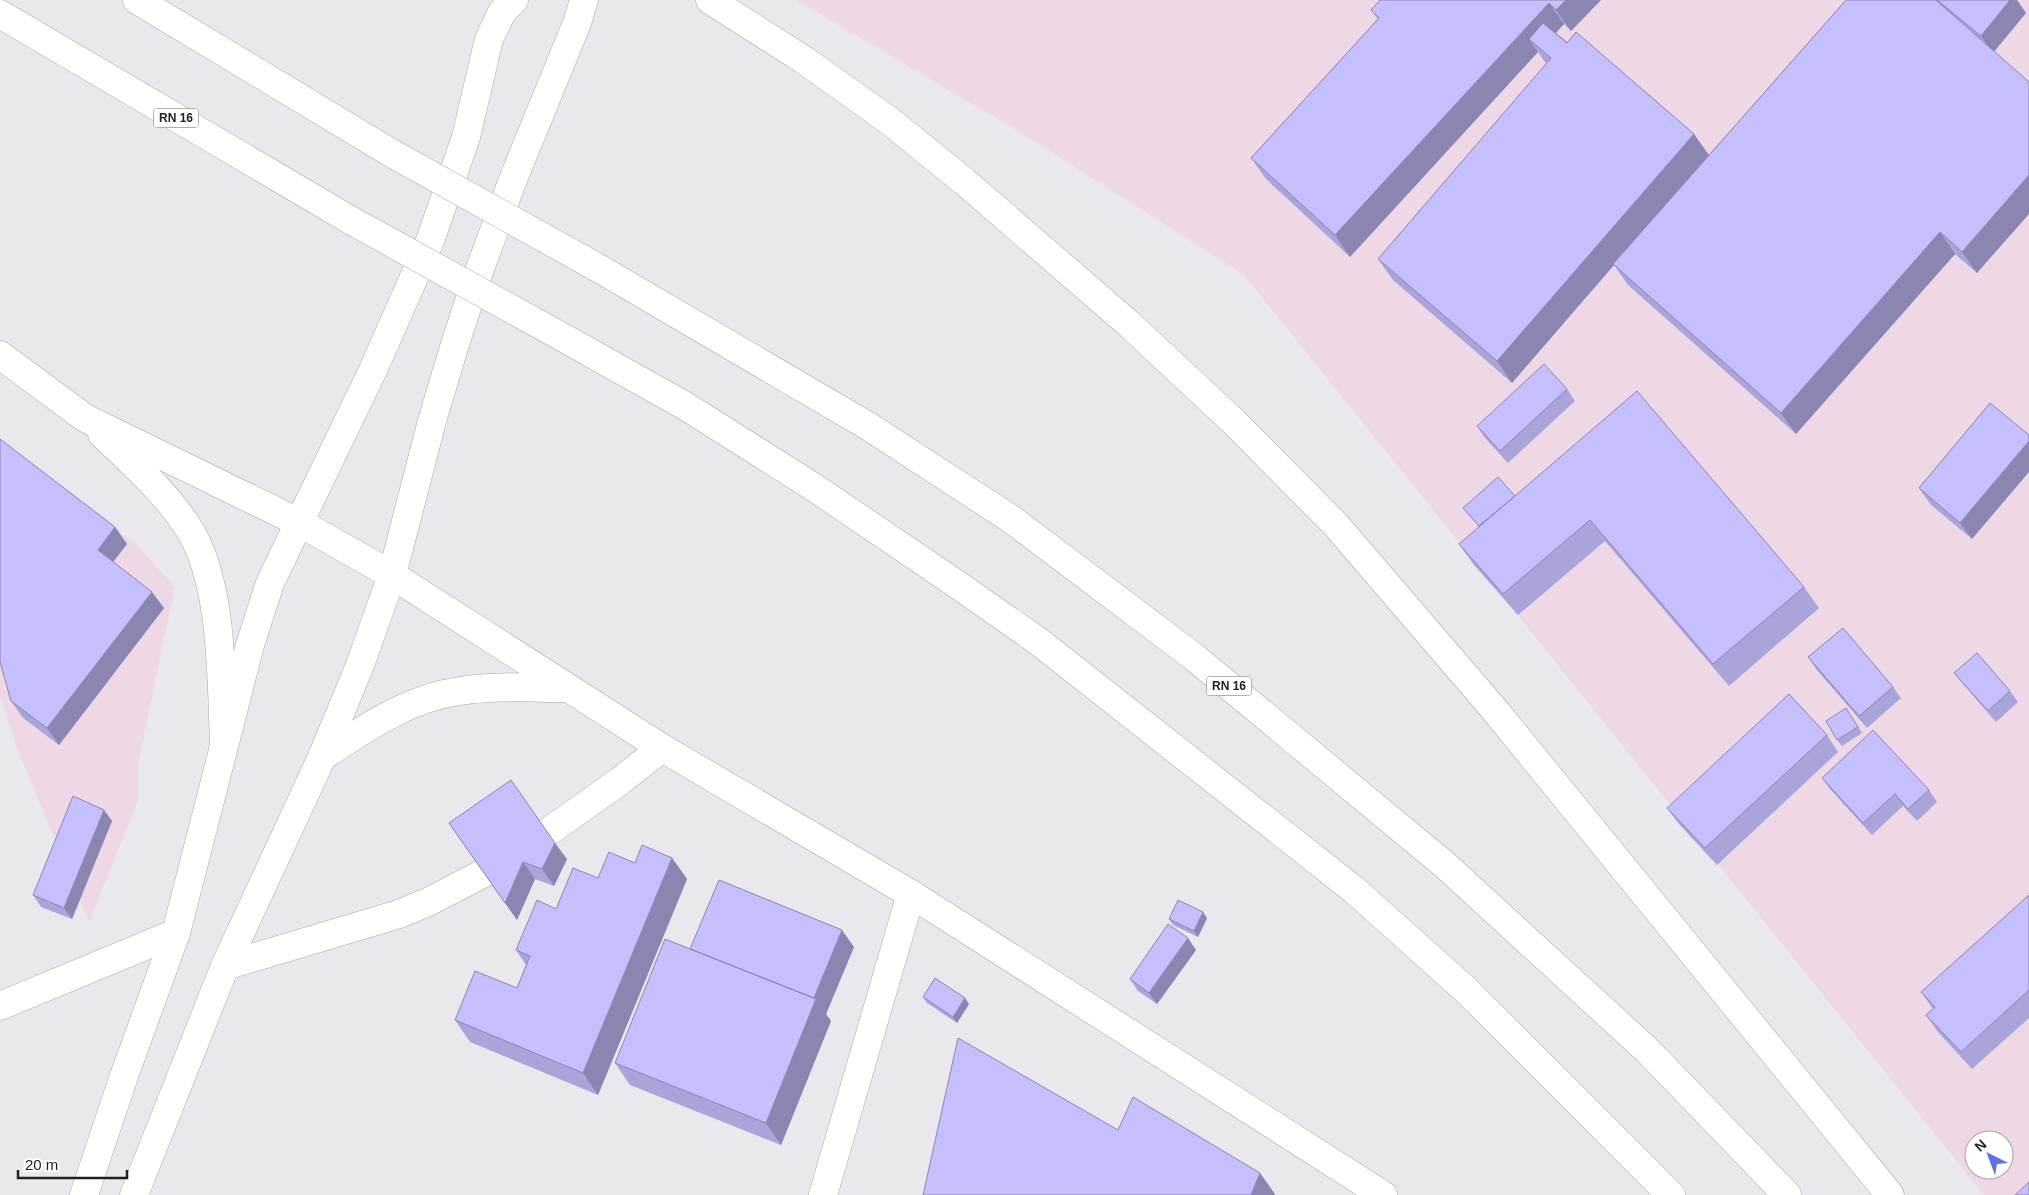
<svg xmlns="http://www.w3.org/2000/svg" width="2029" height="1195" viewBox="0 0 2029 1195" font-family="Arial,sans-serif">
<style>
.industrial{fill:#eed8e6;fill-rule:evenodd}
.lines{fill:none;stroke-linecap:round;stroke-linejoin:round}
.minor-casing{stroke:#a8a8ac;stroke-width:29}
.major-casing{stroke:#a8a8ac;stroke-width:29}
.highway-casing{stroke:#a8a8ac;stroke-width:29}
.minor{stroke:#fff;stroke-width:28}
.major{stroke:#fff;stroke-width:28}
.highway{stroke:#fff;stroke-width:28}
.highway-bridge-casing{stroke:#a8a8ac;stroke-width:29;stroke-linecap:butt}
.highway-bridge{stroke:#fff;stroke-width:28}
.wall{fill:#a9a4da}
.shaded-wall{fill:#8a86b1}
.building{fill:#c5bffd;stroke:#8a86b1}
.labels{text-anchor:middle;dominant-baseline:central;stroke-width:5;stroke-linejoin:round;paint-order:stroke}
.shield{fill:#fff;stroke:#636364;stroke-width:1}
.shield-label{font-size:12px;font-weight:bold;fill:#202022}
</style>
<rect width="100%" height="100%" fill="#e9e9ed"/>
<!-- industrial -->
<path class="industrial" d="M796,0H2029V1195H1984L1244,275L1023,134ZM1974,1140H2004V1170H1974Z
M0,441L138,546L175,587L138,765V800L89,922L17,748L0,696Z"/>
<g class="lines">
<!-- minor casing -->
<g class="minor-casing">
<path id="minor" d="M548,832L620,781L662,748
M225,966L399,914L428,902L484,873
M0,1006L176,933
M823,1195L911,894"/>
</g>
<!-- major casing -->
<g class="major-casing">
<path id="major" d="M84,1195L124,1076L176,933L250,645L270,583L373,370L430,241L466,137L489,39L502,12L514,0
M134,1195L225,966L322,757L360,665L392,575L432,421L455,344L477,277L512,182L577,23L584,0"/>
</g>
<!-- highway casing -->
<g class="highway-casing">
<path id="highway" d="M137,0L393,154
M710,0L804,60L887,119L965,182L1129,324L1234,422L1335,524L1493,708L1890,1195
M0,14L352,221
M600,269L868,426L1011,519L1194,657L1445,865L1648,1051L1787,1195
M564,338L687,407L815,488L955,583L1038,641L1353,889L1466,990L1671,1195
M0,355L85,418L300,523L392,575L662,748L911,894L1383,1195
M102,434C134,465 168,494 191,532C223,587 221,678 224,741
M322,757C364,729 408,698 460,691C495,685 532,688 567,688"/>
</g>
<!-- minor -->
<use href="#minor" class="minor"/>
<!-- major -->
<use href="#major" class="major"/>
<!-- highway -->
<use href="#highway" class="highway"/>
<!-- highway-bridge casing -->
<g class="highway-bridge-casing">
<path id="highway-bridge" d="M393,154L600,269
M352,221L564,338"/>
</g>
<!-- highway-bridge -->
<use href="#highway-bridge" class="highway-bridge"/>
</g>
<!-- wall -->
<path class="wall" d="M1601,0L1571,31L1564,24L1556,33L1709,155L1846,0H2017L2026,13L1994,51L1977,273L1955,254L1796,434L1628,285L1614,265L1512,383L1393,280L1378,259L1547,63L1544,61L1538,52L1350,257L1266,179L1251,158L1378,19L1371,10Z
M1567,389L1575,401L1508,463L1485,438L1477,426Z
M1990,403L1972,539L1931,505L1919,488Z
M1515,496L1804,587L1819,608L1729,686L1605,541L1518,615L1474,565L1459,544L1479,527L1463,508Z
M115,527L127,544L113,562L164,608L59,745L23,718L11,701Z
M1808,657L1893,687L1901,698L1867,728L1816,669Z
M1954,673L2010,691L2018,702L1996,722L1963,684Z
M1850,714L1862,733L1842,746L1837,740Z
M1827,735L1838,752L1717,865L1679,824L1667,808Z
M1822,778L1929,790L1937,802L1917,821L1903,806L1872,835L1830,789Z
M104,810L112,821L72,919L41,907L33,895Z
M449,823L567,859L554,886L535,879L517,920Z
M672,858L687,879L598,1095L470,1042L455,1020L517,988L526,965L516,950L556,909L598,878L635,863Z
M2029,895V1018L1972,1069L1938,1032L1926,1015L1933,1009L1921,992Z
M1207,918L1198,937L1173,925L1169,919Z
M854,947L826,1014L831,1021L781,1145L630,1085L615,1063L690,949Z
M1196,950L1157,1004L1138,991L1130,979Z
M923,997L969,1004L957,1023L927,1003Z"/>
<!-- shaded-wall -->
<path class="shaded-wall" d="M1566,0H1601L1571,31L1556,10Z
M2010,0H2017L2026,13L1993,53L1981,36Z
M1549,3L1564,24L1541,49L1529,39L1538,52L1350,257L1335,235Z
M1694,134L1709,155L1512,383L1497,361Z
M2029,175V214L1977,273L1962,252Z
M1940,232L1955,254L1796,434L1781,413Z
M2029,441V472L1972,539L1960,523Z
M115,527L127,544L109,567L98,550Z
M152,592L164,608L59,745L47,728Z
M104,810L112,821L72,919L64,908Z
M555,843L567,859L554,886L542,869Z
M672,858L687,879L598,1095L583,1073Z
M523,862L535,879L517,920L505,903Z
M1203,912L1207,918L1198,937L1194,931Z
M842,930L854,947L826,1014L831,1021L781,1145L766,1123L812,1001Z
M1188,938L1196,950L1157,1004L1149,993Z
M965,998L969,1004L957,1023L953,1017Z
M1260,1173L1275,1194L1274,1195H1251Z"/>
<!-- building -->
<path class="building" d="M1380,0H1566L1556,10L1549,3L1335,235L1251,158L1379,18L1371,10Z
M1846,0H1936L2029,82V175L1962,252L1940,232L1781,413L1613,264Z
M1937,0H2010L1981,36Z
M1543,23L1567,43L1576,32L1694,134L1497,361L1378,259L1551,58L1529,39Z
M1544,364L1567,389L1500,451L1477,426Z
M1637,391L1804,587L1713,664L1590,520L1503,594L1459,544Z
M1990,403L2029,435V441L1960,523L1919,488Z
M0,439L115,527L98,550L152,592L47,728L11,701L0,662Z
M1498,477L1515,496L1479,526L1463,508Z
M1843,628L1893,687L1859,716L1808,657Z
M1977,653L2010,691L1988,711L1954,673Z
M1789,694L1827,735L1705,848L1667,808Z
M1846,708L1858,727L1837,740L1826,721Z
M1873,730L1929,790L1908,809L1895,794L1863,823L1822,778Z
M511,780L555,843L542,869L523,862L505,903L449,823Z
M73,796L104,810L64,908L33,895Z
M642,845L672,858L583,1073L455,1020L475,971L517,988L530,956L516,950L537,900L556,909L573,868L598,878L609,852L635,863Z
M719,880L842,930L814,998L690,949Z
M2029,895V990L1961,1052L1926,1015L1935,1007L1921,992Z
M1178,900L1203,912L1194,931L1169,919Z
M1168,924L1188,938L1149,993L1130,979Z
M665,939L816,999L766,1123L615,1063Z
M935,978L965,998L953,1017L923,997Z
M958,1038L1118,1130L1133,1097L1260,1173L1251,1195H923Z
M2029,1182V1195H2015Z"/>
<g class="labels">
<!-- shield labels -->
<g class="shield">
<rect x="153.5" y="108.5" width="45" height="19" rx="4"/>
<rect x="1206.5" y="676.5" width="45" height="19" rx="4"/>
</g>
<g class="shield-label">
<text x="176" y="118">RN 16</text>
<text x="1229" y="686">RN 16</text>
</g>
</g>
<!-- north arrow -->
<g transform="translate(1989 1155) rotate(318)"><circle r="24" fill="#ffffff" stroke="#a6a6a7"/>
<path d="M0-4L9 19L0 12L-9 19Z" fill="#5e70e7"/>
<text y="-8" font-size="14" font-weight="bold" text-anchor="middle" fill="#202022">N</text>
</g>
<!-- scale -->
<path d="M18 1170v8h109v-8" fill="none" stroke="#202022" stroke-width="2.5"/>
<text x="25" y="1170" font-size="15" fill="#202022" stroke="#ffffff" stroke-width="4" paint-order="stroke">20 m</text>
</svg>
